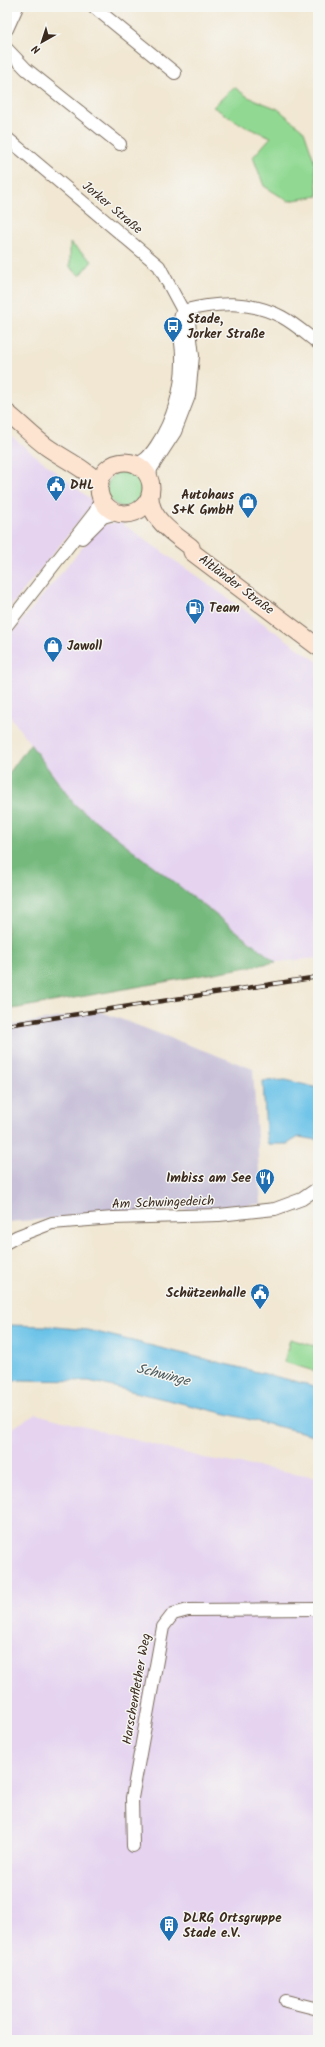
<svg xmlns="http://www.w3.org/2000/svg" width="325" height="2047" viewBox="0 0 325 2047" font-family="Kalam,sans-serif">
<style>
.built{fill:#e5d3f0}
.industrial{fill:#c7c0d8}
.green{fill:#91d993;stroke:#668258}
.forest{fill:#74b97d;stroke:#58724e}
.water{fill:#6bc2e8;stroke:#537683}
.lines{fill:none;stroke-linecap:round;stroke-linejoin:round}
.minor-casing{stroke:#7b6c5d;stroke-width:14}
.secondary-casing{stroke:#7b6c5d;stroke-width:19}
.minor{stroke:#fff;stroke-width:12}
.secondary{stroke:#fde4d1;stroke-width:17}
.rail-casing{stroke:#3b2a1e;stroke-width:4.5}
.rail{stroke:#f6f6f2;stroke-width:3;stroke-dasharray:9;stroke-linecap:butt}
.labels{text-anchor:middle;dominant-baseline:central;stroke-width:3;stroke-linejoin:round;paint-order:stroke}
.street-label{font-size:13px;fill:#3b2a1e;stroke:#f6f6f2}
.poi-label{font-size:13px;font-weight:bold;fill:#3b2a1e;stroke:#f6f6f2;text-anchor:start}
.water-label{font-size:14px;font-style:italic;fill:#49585b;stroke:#f6f6f2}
</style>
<rect width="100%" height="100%" fill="#f6f6f2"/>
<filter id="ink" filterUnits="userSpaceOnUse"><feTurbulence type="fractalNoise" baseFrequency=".025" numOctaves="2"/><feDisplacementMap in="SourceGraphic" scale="8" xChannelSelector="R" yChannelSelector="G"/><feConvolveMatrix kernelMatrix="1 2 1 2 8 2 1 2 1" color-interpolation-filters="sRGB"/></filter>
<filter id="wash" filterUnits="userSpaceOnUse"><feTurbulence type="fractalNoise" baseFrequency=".012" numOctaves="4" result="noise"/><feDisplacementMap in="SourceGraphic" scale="16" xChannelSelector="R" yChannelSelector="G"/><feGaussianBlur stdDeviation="0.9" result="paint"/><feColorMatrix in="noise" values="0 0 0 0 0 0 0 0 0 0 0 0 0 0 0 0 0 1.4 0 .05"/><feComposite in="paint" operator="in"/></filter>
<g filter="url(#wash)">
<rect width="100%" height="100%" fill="#f1e7d2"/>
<!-- built -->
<path class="built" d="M7,433L94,502L7,611Z
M120,522L318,662V958L276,962L74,804L7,712V639L101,525Z
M36,1414L204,1458L318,1477V2040H7V1431Z"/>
<!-- industrial -->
<path class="industrial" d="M99,1011L253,1069L261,1204L7,1222V1026Z"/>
<!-- green -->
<path class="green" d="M234,87L248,97L278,109L304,131L314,160L318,196L288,201L264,186L253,157L271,137L246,127L213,107Z
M70,243L92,261L80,276L70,267Z
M107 489a18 18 0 1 1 36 0a18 18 0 1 1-36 0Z
M290,1339L318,1347V1356L314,1371L284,1362Z"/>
<!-- forest -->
<path class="forest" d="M30,744L74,804L276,962L7,1010V776Z"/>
<!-- water -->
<path class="water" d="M286,1080L318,1088V1140L299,1137L287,1144H268L266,1134L263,1081Z
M7,1325L46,1326L88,1330L318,1387V1436L89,1381L21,1380L7,1382Z"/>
</g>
<g filter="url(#ink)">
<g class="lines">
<!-- minor casing -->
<g class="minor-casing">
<path id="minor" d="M94,7L175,73
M7,29L17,7
M7,49L26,69L120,144
M7,138L159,266L189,322L193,356L189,396L175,432L151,469L150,479
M182,311C217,302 249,300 282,317C295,324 307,335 318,343
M132,464C144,463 150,455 156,446C173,421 183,387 182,356C182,339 176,329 182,311
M82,538L103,517L117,513
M7,625L95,512L101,498
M7,1242L18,1236L52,1223L113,1218L219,1215L275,1209L302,1199L318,1188
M133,1846L132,1798L163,1627L173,1614L188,1610L318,1609
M286,2001L318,2009"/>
</g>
<!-- secondary casing -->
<g class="secondary-casing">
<path id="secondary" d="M7,413C21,424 33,437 47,447C64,459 87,469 100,485
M99 488a26 26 0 1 1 52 0a26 26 0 1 1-52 0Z
M150,497C150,519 175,535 191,547L192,552L318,647"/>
</g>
<!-- minor -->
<use href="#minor" class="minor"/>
<!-- secondary -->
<use href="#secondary" class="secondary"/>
<!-- rail casing -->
<g class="rail-casing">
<path id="rail" d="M7,1025L318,977"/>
</g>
<!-- rail -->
<use href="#rail" class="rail"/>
</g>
</g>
<!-- icons -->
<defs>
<g id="bus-pin" transform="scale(1)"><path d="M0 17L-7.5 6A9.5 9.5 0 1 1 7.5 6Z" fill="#1f6fb2" stroke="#f6f6f2"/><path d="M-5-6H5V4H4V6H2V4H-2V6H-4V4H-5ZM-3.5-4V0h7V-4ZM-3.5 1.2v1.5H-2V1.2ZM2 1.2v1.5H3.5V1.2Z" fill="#fff"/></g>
<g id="civic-pin" transform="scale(1)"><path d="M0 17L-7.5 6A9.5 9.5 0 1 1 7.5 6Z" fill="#1f6fb2" stroke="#f6f6f2"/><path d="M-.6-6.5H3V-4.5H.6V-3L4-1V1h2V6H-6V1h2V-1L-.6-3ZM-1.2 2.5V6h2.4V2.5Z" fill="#fff"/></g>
<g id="shop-pin" transform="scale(1)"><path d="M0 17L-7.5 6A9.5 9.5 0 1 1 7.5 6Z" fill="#1f6fb2" stroke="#f6f6f2"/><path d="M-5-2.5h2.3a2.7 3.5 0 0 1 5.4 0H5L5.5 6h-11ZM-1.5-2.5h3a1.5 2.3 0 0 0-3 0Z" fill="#fff"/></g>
<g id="fuel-pin" transform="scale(1)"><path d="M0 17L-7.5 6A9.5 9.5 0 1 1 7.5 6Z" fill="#1f6fb2" stroke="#f6f6f2"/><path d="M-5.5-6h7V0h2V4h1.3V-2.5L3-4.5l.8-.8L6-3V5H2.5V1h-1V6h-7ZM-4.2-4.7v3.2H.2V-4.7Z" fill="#fff"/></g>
<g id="restaurant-pin" transform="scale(1)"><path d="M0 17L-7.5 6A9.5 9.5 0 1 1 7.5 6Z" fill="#1f6fb2" stroke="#f6f6f2"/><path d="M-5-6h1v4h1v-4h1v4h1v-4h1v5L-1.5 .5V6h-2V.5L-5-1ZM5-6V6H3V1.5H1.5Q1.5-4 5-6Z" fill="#fff"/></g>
<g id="building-pin" transform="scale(1)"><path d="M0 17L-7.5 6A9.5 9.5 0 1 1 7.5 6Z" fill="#1f6fb2" stroke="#f6f6f2"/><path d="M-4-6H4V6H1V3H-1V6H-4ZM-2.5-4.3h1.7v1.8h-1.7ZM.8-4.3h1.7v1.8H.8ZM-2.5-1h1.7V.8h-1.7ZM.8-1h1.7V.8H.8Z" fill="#fff"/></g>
</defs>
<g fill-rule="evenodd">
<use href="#bus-pin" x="173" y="326"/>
<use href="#civic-pin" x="56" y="485"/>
<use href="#shop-pin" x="248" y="502"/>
<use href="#fuel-pin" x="195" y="608"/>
<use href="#shop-pin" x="53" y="646"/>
<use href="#restaurant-pin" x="265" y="1178"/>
<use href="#civic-pin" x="260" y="1293"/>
<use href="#building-pin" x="169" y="1925"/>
</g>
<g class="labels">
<!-- street labels -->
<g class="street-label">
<text transform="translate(112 208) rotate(40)">Jorker Straße</text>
<text transform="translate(236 585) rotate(37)">Altländer Straße</text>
<text transform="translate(163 1203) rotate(-2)">Am Schwingedeich</text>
<text transform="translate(137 1689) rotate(-80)">Harschenflether Weg</text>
</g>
<!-- poi labels -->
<g class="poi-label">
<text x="187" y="319">Stade,<tspan x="187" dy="15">Jorker Straße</tspan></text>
<text x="70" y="485">DHL</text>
<text x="234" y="495" text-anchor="end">Autohaus<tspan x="234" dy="15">S+K GmbH</tspan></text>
<text x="209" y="608">Team</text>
<text x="67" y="646">Jawoll</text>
<text x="251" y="1178" text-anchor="end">Imbiss am See</text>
<text x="246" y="1293" text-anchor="end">Schützenhalle</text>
<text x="183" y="1918">DLRG Ortsgruppe<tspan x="183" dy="15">Stade e.V.</tspan></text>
</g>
<!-- water labels -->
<g class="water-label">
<text transform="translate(163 1375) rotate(14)">Schwinge</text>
</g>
</g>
<!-- margin -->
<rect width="325" height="2047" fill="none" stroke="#f6f6f2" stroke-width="24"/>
<!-- north arrow -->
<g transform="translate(42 42) rotate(219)" stroke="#f6f6f2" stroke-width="3" paint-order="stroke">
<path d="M0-3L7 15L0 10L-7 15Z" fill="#3b2a1e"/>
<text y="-6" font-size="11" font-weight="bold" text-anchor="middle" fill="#3b2a1e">N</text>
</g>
</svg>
